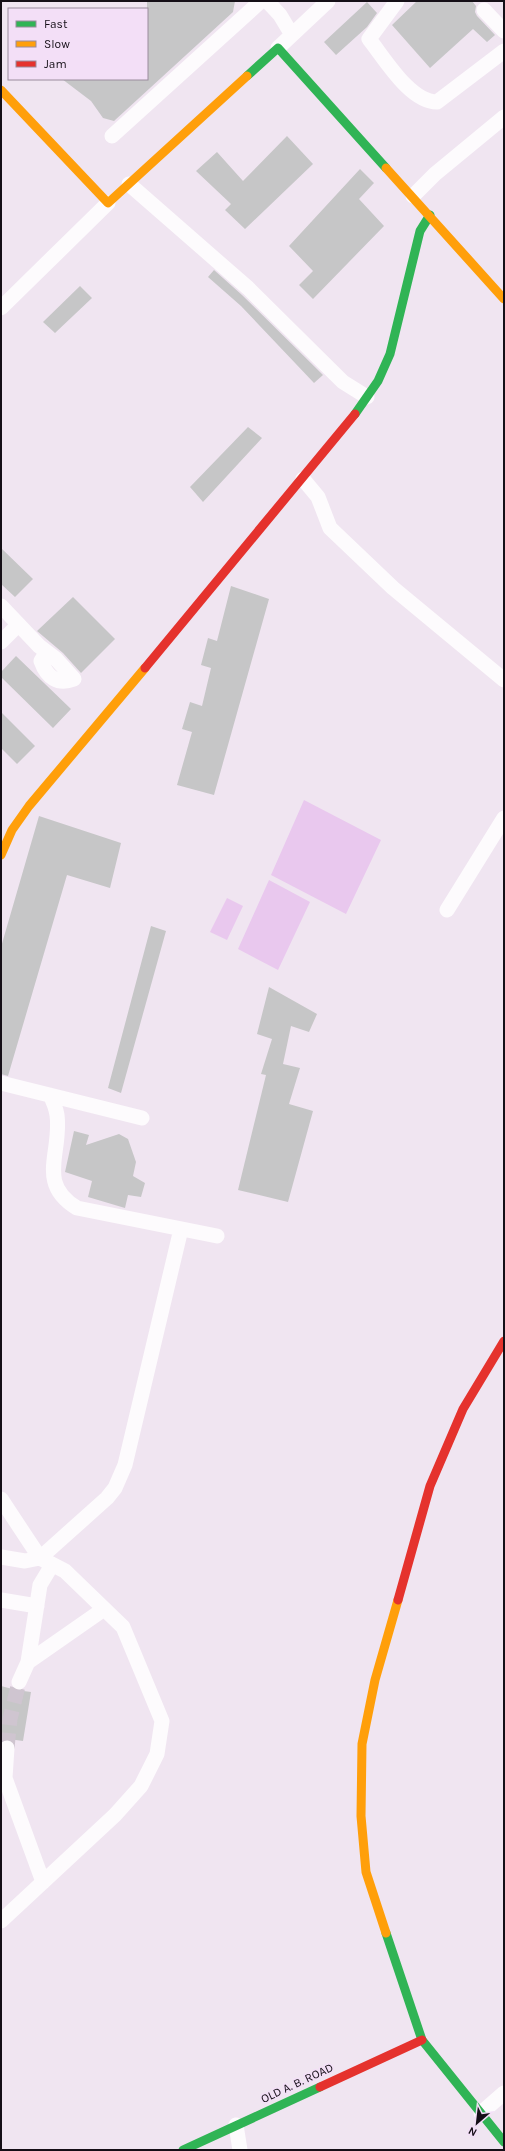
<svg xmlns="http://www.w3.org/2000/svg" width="505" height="2151" viewBox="0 0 505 2151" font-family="Karla,sans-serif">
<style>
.green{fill:#e9c8ee}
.building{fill:#c6c6c7}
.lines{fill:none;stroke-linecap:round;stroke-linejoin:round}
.street-tunnel{stroke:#cfc5d0;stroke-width:15;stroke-dasharray:15 8;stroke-linecap:butt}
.street{stroke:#fdfbfd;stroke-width:15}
.fast{stroke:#30b455;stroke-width:9}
.slow{stroke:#ff9f0a;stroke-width:9}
.jam{stroke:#e5322d;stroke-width:9}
.labels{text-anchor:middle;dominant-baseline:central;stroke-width:3;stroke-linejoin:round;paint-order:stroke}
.street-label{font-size:12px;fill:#150f17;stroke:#f3dff7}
</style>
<rect width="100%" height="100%" fill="#f0e5f1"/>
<!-- green -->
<path class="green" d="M304,800L381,840L346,914L271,875Z
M269,880L310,902L278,970L238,949Z
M227,898L243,906L227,940L210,932Z"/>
<!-- building -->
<path class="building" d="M147,1H235L233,12L114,121L103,118L91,101L62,79H147Z
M417,1H472L476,6L475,12L477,16L495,35L487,42L473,29L430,68L392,25Z
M367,2L377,13L367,27L336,55L324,42Z
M287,136L313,164L245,229L225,210L231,204L196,171L217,152L243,181Z
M360,169L374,183L359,199L384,226L313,299L299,285L313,271L289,246Z
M214,270L242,295L323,375L314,383L241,306L208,277Z
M80,286L92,298L55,333L43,322Z
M248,427L262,438L203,502L190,487Z
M1,548L33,579L15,597L1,584Z
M231,586L269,599L214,795L177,785L192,732L182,729L190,702L202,706L211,668L201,665L208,638L217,641Z
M73,597L115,639L81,673L63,653L37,631Z
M16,656L71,709L53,728L1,677V672Z
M1,712L35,746L17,764L1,748Z
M39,816L121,843L110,888L67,875L8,1076L1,1074V947Z
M151,926L166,931L121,1093L108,1088Z
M269,987L317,1014L309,1032L291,1026L283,1064L300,1068L289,1104L313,1111L288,1202L238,1190L266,1075L261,1074L272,1039L257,1034Z
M74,1131L89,1135L86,1145L119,1134L128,1139L136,1162L133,1176L145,1183L141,1197L128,1195L125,1208L88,1197L92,1181L65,1172Z
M1,1686L16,1690L31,1692L23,1741L1,1738Z"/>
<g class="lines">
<!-- street-tunnel -->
<path class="street-tunnel" d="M7,1748L10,1719L19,1682"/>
<!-- street -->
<path class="street" d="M267,1L280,15L292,35
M397,1L369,39C385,59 410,102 437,102L504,51
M484,10L504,31
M278,48L328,1
M112,136L261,1
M129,184L248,288L343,382L367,397
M413,196L435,174L504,117
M1,308L108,203
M303,479L318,497L330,528L393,588L504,680
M1,606L39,646L56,659L74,679C58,685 47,678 41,661L46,653
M1,642L18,625
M447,910L504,818
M1,1083L142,1118
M50,1095C53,1101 56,1109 57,1115C62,1153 36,1183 77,1208L217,1236
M1,1499L40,1558L65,1571L123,1627L162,1721L157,1754L141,1786L115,1815L1,1921
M1,1557L25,1561L40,1558L107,1498L115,1488L125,1465L181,1229
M1,1600L37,1606
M28,1662L104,1609
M19,1682L28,1662L40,1585L52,1565
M7,1748L5,1778L43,1882
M481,2113L504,2093
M236,2125L240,2150"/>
<!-- fast -->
<path class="fast" d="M247,76L278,48L386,168
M355,414L378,381L390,354L420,231L430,215
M386,1933L422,2040L504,2142
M183,2150L320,2087"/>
<!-- slow -->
<path class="slow" d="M1,90L108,203L247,76
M386,168L504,299
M1,855L12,830L29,806L145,668
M386,1933L366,1872L361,1816L362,1744L375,1680L398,1600"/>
<!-- jam -->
<path class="jam" d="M145,668L355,414
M398,1600L430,1486L463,1409L504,1341
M320,2087L422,2040"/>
</g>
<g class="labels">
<!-- street labels -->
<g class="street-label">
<text transform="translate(297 2083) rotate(-25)">OLD A. B. ROAD</text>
</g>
</g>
<!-- border -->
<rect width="505" height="2151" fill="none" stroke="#150f17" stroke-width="4"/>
<!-- legend -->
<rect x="8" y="8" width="140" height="72" fill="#f3dff7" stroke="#9a8c9d"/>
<rect x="16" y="21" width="20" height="6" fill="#30b455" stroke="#9a8c9d"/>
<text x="44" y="28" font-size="12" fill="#150f17">Fast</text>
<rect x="16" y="41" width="20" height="6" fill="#ff9f0a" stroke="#9a8c9d"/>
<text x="44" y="48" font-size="12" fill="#150f17">Slow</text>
<rect x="16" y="61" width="20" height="6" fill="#e5322d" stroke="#9a8c9d"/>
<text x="44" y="68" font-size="12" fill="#150f17">Jam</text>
<!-- north arrow -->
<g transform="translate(477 2123) rotate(208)" stroke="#f3dff7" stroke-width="3" paint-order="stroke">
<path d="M0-3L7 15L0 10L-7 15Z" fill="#150f17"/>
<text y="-6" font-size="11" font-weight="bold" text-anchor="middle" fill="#150f17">N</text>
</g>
</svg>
